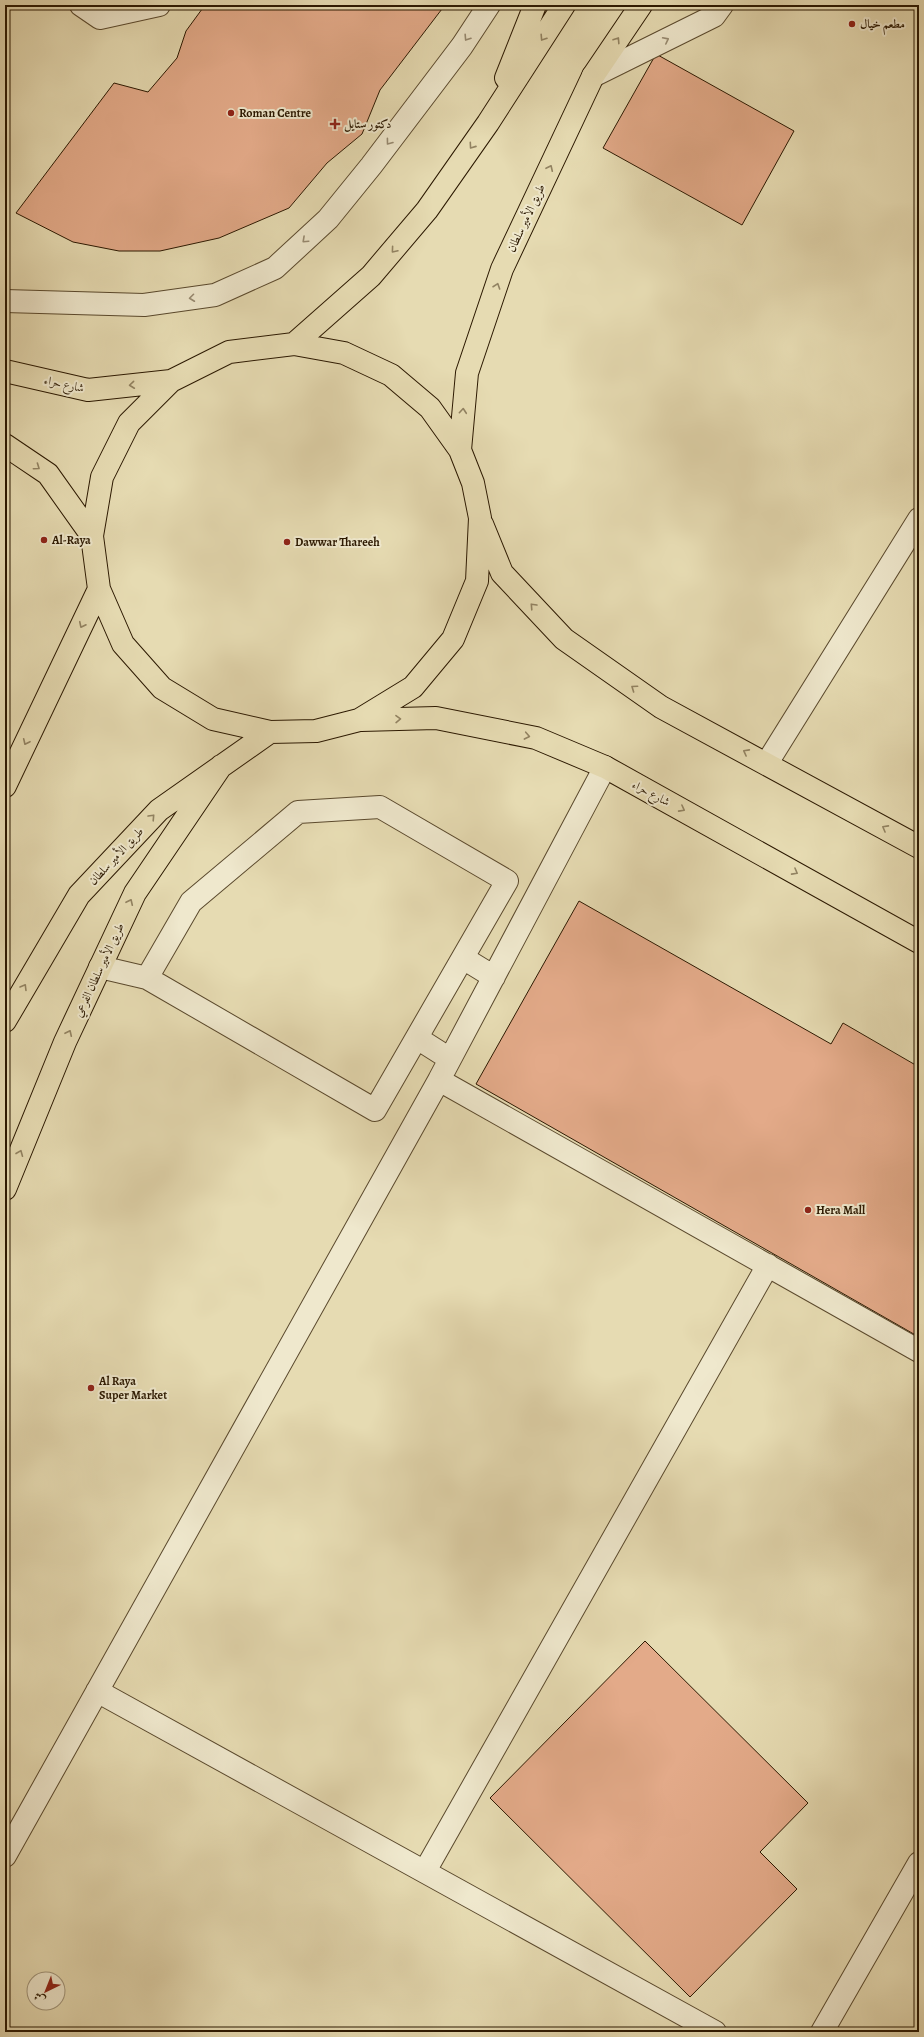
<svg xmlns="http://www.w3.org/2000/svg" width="924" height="2037" viewBox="0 0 924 2037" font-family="Alegreya,Amiri,serif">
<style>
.building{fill:#e3aa89;stroke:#2b1801}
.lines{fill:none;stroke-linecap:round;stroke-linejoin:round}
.minor-casing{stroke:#5a492d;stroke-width:24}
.major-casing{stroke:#2b1801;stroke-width:24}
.minor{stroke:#efe8cd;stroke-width:22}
.major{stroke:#e6dbb2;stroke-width:22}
.oneway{stroke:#978a71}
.oneway2{stroke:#928362}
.poi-dot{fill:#8f2418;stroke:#efe8cd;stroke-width:1.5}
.labels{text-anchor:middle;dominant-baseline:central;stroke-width:4;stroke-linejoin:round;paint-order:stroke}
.poi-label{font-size:12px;font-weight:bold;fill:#2b1801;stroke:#efe8cd;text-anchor:start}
.street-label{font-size:12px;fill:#2b1801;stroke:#efe8cd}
</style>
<rect width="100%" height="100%" fill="#e6dbb2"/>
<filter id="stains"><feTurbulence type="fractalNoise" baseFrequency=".005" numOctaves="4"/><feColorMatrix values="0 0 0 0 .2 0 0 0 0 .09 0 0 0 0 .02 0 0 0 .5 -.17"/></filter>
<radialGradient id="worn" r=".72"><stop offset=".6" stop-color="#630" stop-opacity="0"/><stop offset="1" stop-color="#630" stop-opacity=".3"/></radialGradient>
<!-- building -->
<path class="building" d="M205,5H445L380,90L362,134L327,163L289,208L219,238L160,251H119L73,242L16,213L114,83L148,92L177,58L186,31Z
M656,54L794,131L742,225L603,148Z
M579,901L831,1044L843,1023L919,1067V1337L476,1084Z
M645,1641L808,1803L760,1852L797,1889L690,1997L490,1798Z"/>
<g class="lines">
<!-- minor casing -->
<g class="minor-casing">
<path id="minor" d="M81,5L100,18L159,5
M593,76L714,16L722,5
M5,301L144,305L215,295L275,268L328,219L371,166L462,46L489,5
M767,763L919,519
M380,807L507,881L375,1110L147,978L191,902L298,812Z
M463,958L494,977
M100,967L147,978
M417,1038L450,1059
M439,1080L919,1351
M97,1691L715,2032
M5,1856L439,1080L605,767
M425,1871L768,1265
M822,2032L919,1863"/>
</g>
<!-- major casing -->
<g class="major-casing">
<path id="major" d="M506,78L535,5
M294,344L371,276L427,210L488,123L564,5
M5,371L88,390L171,381L229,352L294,344L344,353L391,375L430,408L460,450L473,483L480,518L477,581L453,639L413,687L359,720L316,731L270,732L213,719L162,688L123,644L99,589L92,536L102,477L129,423L171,381
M5,445L48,474L92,536
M460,450L467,373L502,269L593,76L641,5
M482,524L502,573L564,639L661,707L919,847
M361,720L436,718L536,738L605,767L919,942
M5,786L99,589
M5,1021L79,895L159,810L270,732
M5,1189L65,1042L135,893L221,766"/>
</g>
<!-- minor -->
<use href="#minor" class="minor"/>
<!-- major -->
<use href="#major" class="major"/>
</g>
<!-- one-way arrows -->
<defs><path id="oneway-chevron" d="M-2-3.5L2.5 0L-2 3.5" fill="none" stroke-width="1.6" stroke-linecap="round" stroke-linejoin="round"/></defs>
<g class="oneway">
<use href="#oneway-chevron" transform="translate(467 38) rotate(123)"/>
<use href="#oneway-chevron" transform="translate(666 40) rotate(-27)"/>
<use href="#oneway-chevron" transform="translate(389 142) rotate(127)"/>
<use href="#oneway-chevron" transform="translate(305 240) rotate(137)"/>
<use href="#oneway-chevron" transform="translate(192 298) rotate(173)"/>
</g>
<g class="oneway2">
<use href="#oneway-chevron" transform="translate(543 38) rotate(123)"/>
<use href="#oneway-chevron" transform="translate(617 40) rotate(-57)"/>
<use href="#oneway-chevron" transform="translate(472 146) rotate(125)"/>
<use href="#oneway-chevron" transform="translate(550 168) rotate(-65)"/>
<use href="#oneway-chevron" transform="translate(394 250) rotate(130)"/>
<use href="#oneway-chevron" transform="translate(497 286) rotate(-71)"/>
<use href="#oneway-chevron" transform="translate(132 385) rotate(174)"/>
<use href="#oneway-chevron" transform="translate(463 411) rotate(-85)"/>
<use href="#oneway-chevron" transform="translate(37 467) rotate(35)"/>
<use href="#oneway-chevron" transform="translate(533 606) rotate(-133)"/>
<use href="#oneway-chevron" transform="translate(82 625) rotate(116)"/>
<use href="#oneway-chevron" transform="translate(634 688) rotate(-145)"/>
<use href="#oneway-chevron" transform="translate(398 719) rotate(-1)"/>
<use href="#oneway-chevron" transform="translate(527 736) rotate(11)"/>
<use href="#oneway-chevron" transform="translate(26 742) rotate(115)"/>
<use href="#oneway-chevron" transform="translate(746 752) rotate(-152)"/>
<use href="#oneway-chevron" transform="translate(682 809) rotate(28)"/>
<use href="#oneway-chevron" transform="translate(152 817) rotate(-47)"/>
<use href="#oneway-chevron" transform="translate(885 828) rotate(-151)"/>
<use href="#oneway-chevron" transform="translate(795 872) rotate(29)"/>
<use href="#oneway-chevron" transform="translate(130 902) rotate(-65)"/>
<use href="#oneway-chevron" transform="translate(24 987) rotate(-59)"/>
<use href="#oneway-chevron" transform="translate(69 1033) rotate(-65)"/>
<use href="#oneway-chevron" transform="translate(20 1153) rotate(-68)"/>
</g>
<!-- markers -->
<g class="poi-dot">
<circle cx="852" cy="24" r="4"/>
<circle cx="231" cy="113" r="4"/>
<path d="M333 118h4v4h4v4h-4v4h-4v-4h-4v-4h4z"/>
<circle cx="44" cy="540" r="4"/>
<circle cx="287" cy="542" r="4"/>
<circle cx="808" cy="1210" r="4"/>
<circle cx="91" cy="1388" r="4"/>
</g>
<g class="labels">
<!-- poi labels -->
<g class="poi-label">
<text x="860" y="24">مطعم خيال</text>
<text x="239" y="113">Roman Centre</text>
<text x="344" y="124">دكتور ستايل</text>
<text x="52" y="540">Al-Raya</text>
<text x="295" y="542">Dawwar Thareeh</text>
<text x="816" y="1210">Hera Mall</text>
<text x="99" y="1381">Al Raya<tspan x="99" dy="14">Super Market</tspan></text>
</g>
<!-- street labels -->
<g class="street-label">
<text transform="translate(526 218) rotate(-65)">طريق الأمير سلطان</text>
<text transform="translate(64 384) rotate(12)">شارع حراء</text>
<text transform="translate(651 793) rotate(28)">شارع حراء</text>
<text transform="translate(116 856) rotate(-47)">طريق الأمير سلطان</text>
<text transform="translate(99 970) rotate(-65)">طريق الأمير سلطان الفرعي</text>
</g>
</g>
<!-- margin -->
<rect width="924" height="2037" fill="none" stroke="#e6dbb2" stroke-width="20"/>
<rect x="6" y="6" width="912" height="2025" fill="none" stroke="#2b1801" stroke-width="2"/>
<rect x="10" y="10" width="904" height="2017" fill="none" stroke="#2b1801"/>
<!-- north arrow -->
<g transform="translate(46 1991) rotate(223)"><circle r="19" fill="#efe8cd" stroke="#a1957b"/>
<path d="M0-3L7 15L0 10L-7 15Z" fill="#8f2418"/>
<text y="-6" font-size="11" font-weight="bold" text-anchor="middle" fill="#2b1801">ش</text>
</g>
<rect width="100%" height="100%" filter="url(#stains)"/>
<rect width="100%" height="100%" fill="url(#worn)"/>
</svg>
